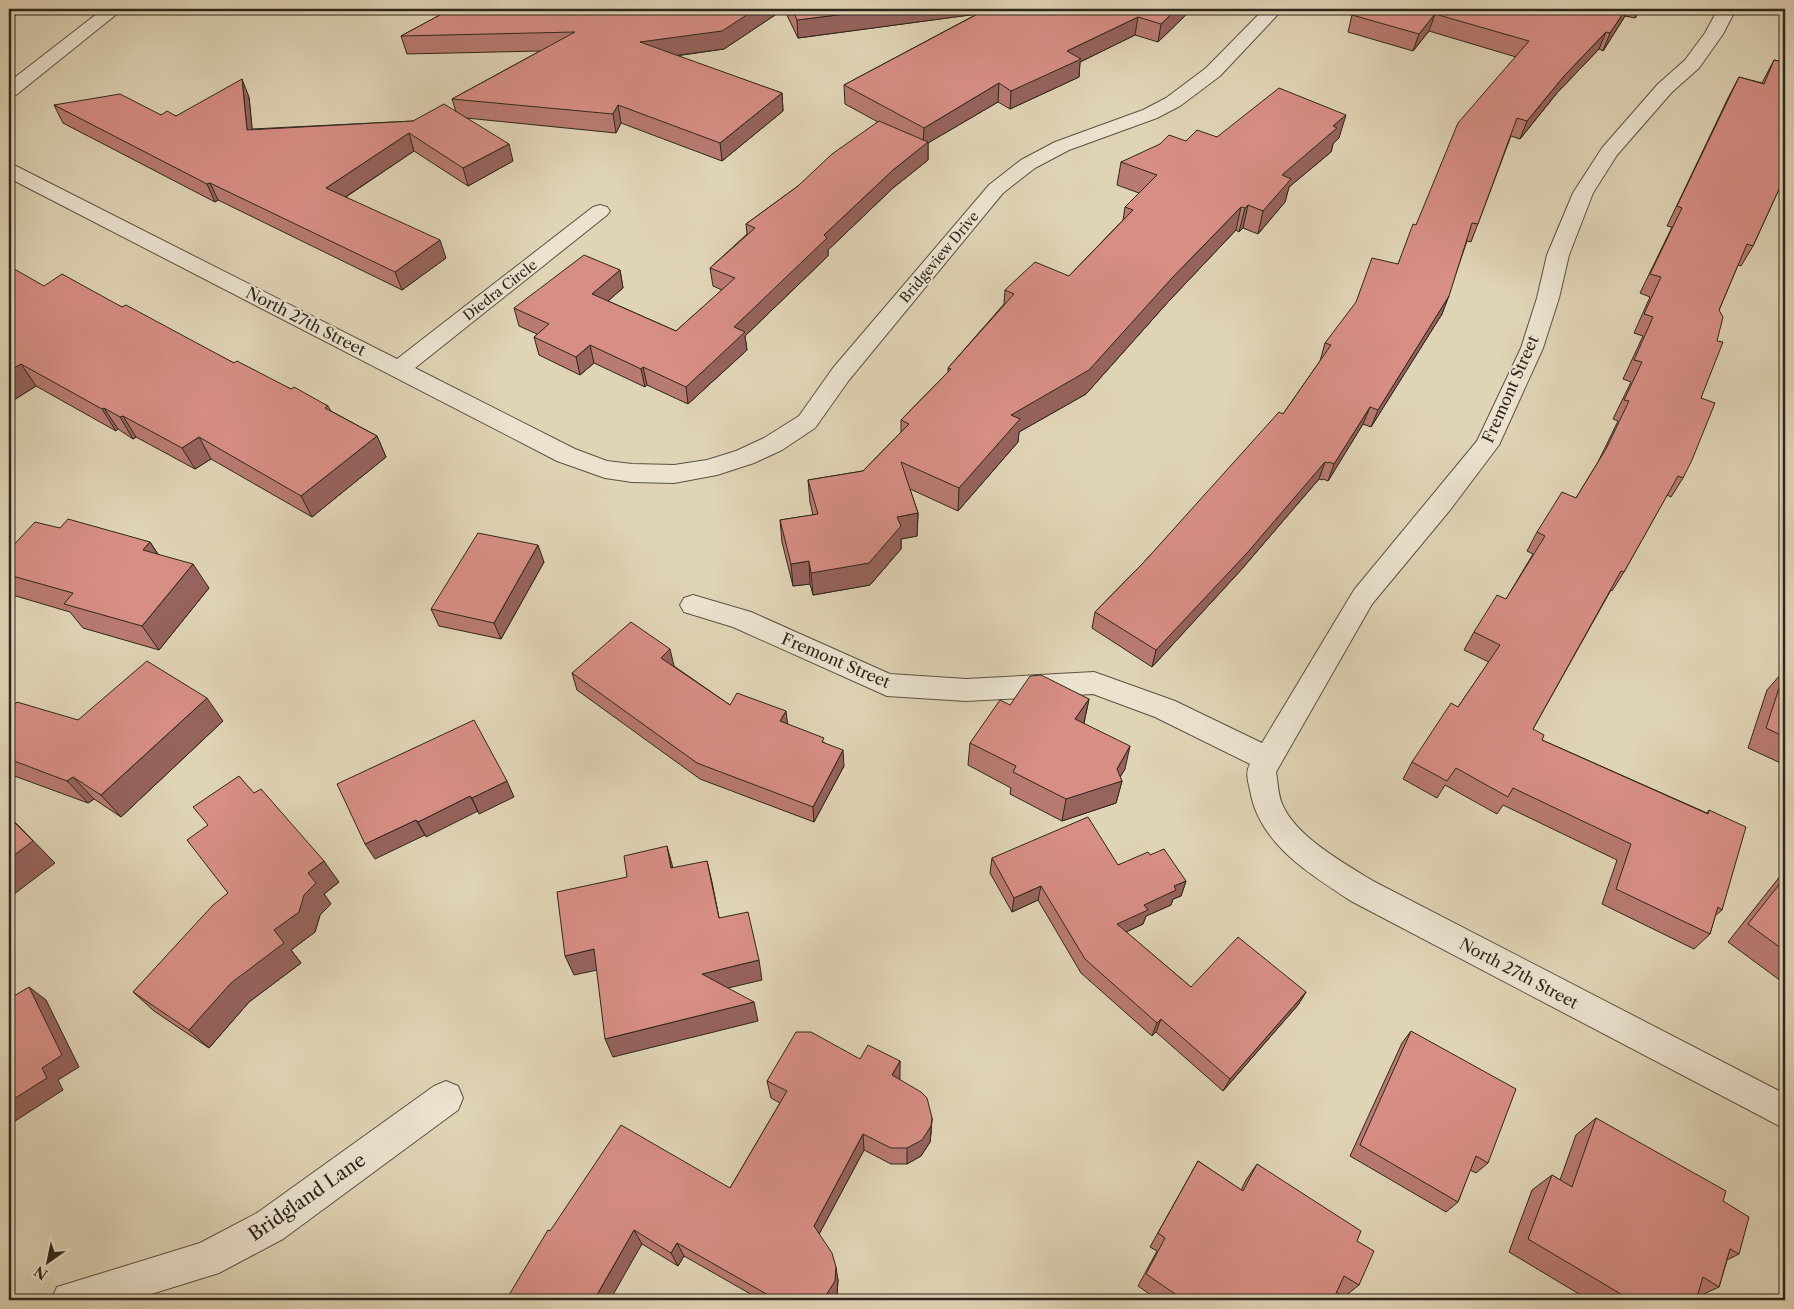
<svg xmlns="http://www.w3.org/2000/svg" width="1794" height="1309" viewBox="0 0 1794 1309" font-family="'Libre Caslon Text',serif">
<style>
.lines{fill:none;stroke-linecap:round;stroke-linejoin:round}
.minor-casing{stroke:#5a5242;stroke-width:2}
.minor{fill:#ebe3d0;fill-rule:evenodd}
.wall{fill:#b97a72;stroke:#2e261c}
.shaded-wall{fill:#96635d;stroke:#2e261c}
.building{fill:#d78e85;stroke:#2e261c}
.labels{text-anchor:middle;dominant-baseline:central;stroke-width:4;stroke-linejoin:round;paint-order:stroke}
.far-street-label{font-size:14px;fill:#2e261c;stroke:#ebe3d0}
.street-label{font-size:16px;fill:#2e261c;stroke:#ebe3d0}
.near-street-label{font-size:19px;fill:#2e261c;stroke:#ebe3d0}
</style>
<rect width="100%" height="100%" fill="#e0d4b6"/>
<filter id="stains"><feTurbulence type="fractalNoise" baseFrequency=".004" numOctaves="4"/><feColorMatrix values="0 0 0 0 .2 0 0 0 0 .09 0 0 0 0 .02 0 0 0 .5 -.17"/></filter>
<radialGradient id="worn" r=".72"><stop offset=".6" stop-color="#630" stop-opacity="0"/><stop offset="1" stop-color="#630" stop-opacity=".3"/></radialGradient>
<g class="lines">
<!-- minor casing -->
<g class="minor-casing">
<path id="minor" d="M103,9H123L16,95L9,97V82Z
M1264,9H1283L1220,76L1180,106L1157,118L1069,150L1035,168L1003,193L849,380L815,428L782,450L754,463L717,475L674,483L632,482L605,478L557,461L9,178V164L16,166L397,359L593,207L600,205L607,207L610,211L607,215L415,368L575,449L607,461L632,464L674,465L707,460L736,451L764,438L799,416L833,368L989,185L1021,160L1055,142L1143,110L1166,98L1206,68Z
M1718,9H1736L1723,34L1699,68L1672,92L1617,155L1593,193L1569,255L1559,298L1543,348L1499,445L1450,510L1372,604L1276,772C1278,783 1278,796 1283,806C1298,838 1344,863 1373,881L1785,1094V1129L1351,901C1309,873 1259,844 1250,790C1248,781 1245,773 1250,764L1155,717L1093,694L966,701L887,696L733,627L684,612L680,605L684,598L693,595L751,612L890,674L966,679L1094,672L1175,701L1262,743L1354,590L1477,441L1521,348L1537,298L1547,255L1573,193L1602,148L1658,84L1685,60L1705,33Z
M446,1081L458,1086L463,1098L458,1110L283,1239L219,1273L132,1300H51L57,1287L200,1243L257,1213L434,1086Z"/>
</g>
<!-- minor -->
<use href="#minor" class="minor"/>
</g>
<!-- wall -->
<path class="wall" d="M451,9H1192L1158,42L1135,35L1080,62L1079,77L1010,109L998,102L928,143V160L893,188L828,250V256L745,336L747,350L688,404L647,385L645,387L594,363L580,375L539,355L534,337L537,334L519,326L514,308L620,270L623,288L608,301L676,331L722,290L713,286L710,268L747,234L746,224L798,186L878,122L845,104L844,85L977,14L798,38L784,9L724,49L676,56L782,93L783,111L722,161L621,123L616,133L466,118L513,161L468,186L414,151L346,197L446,258L402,290L218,200L215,202L63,123L54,105L176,116L249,97L252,129L413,121L456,112L452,99L540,51L407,54L401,36Z
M1358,9H1641L1635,18L1625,16L1603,51L1599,49L1557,93L1520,139L1511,136L1471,242L1467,241L1442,314L1371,427L1363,424L1328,481L1323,479L1322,480L1319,479L1241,570L1152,667L1092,628L1095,612L1144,562L1283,414L1320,361L1325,343L1398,264L1416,225L1516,57L1429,31L1413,51L1348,32L1352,15Z
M1785,56V176L1753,246L1741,266L1738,265L1719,310L1701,398L1683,478L1671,497L1667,495L1624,572L1612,591L1611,590L1533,729L1542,740L1707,813L1709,810L1722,910L1715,916L1710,934L1694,949L1602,904L1617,860L1503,805L1497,814L1445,785L1437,798L1403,779L1412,762L1458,707L1489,662L1464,650L1474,632L1506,599L1533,554L1527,551L1537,532L1576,498L1598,462L1618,421L1613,419L1631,382L1623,379L1643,336L1634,333L1650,297L1640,293L1672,227L1667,226L1729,96L1739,77L1762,83L1774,60L1782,62Z
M1217,137L1339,138L1333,144L1331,152L1289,187L1285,202L1258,234L1243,228L1239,232L1236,230L1168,302L1086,394L1019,432L1018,442L958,511L910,489L918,513L917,536L901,539V549L870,585L813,595L810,584L793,586L782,542L780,520L813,515L810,502L808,480L863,471L901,432V420L948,372V368L1004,304L1005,290L1069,276L1123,220L1125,207L1139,193L1117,185L1121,162L1186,141Z
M44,286L122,307L234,363L291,389L328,406L331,411L377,436L386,457L312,517L211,459L195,469L136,437L133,439L118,429L116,431L36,386L9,403Z
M60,528L150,542L158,554L209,588L159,650L83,628L70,612L9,594V550Z
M544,562L501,639L439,626L431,609Z
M1785,662V765L1748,748L1767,690L1781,674Z
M674,666L730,705L787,724L825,743L844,766L814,822L700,779L577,690L572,673Z
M1089,699L1084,723L1125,769L1120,777L1122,781L1116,803L1062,821L1010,794L1011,788L968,765L970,743L1010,705Z
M9,711L78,720L223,721L121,817L94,799L88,803L9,774Z
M254,793L339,882L324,894L331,904L320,915L315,932L291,950L301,963L249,1002L209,1048L154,1011L133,992L228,893Z
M1150,855L1186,881L1181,896L1173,899L1171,905L1146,916L1143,924L1126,932L1191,987L1306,992L1298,1005L1223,1091L1156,1032L1152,1036L1081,973L1038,900L1012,912L990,873L992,858L1118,865Z
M1785,870V984L1728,942Z
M1411,1031L1488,1163L1476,1173L1470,1170L1458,1202L1446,1212L1350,1156L1402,1043Z
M860,1059L900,1061L899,1080L932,1118L931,1134L930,1142L921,1156L907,1164H891L864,1150L819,1234L838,1280L837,1294L833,1300H761L684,1256L678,1266L642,1244L550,1231L730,1188L780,1103L771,1098L767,1081Z
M1596,1118L1723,1201L1739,1254L1727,1260L1719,1287L1697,1297L1696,1300H1589L1509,1252L1532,1190L1552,1175L1560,1180L1576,1135Z
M1198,1161L1241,1190L1246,1180L1257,1164L1357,1241L1359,1285L1344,1297L1336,1292L1333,1300H1158L1138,1286L1157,1251L1150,1247Z"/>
<!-- shaded-wall -->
<path class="shaded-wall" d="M9,9H24L9,20Z
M756,9H784L724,49L642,60L640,42Z
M884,9H1015L798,38L797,20Z
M1177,9H1192L1158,42L1161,24Z
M1626,9H1628L1625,16L1603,51L1610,33Z
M1639,9H1641L1635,18Z
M1435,14L1429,31L1413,51L1419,34Z
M1138,17L1135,35L1080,62L1079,77L1010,109L1011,91L1067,51Z
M1606,32L1599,49L1557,93L1520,139L1527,121L1564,76Z
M242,79L249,97L254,147L247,130Z
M999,83L998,102L928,143V160L893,188L828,250V256L745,336L747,350L688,404L686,387L734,327L824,235L893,170L923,146L924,128Z
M782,93L783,111L722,161L720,143Z
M618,105L621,123L616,133L613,114Z
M1346,115L1339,138L1333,144L1331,152L1289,187L1285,202L1258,234L1263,211L1282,175L1333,126Z
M409,133L414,151L333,205L326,188Z
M509,144L513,161L468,186L463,168Z
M210,183L218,200L215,202L207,184Z
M1248,205L1243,228L1239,232L1245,208Z
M1241,207L1236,230L1168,302L1086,394L1019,432L1018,442L958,511L959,488L1011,415L1172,278Z
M440,240L446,258L402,290L395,272Z
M620,270L623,288L595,312L592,294Z
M1449,296L1442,314L1371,427L1378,410Z
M590,345L594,363L580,375L576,357Z
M21,364L36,386L9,403V371Z
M643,367L647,385L645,387L641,369Z
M1370,407L1363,424L1328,481L1334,464Z
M104,408L118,429L116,431L102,409Z
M123,416L136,437L133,439L120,417Z
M377,436L386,457L312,517L301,496Z
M199,437L211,459L195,469L182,448Z
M1325,462L1319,479L1241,570L1152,667L1156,650Z
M918,513L917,536L901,539V549L870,585L813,595L811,573L897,517Z
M150,542L166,567L143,550Z
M538,545L544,562L501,639L494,623Z
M809,561L810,584L793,586L791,564Z
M193,564L209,588L159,650L142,626Z
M670,649L674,666L665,674L661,658Z
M207,698L223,721L121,817L101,795Z
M1089,699L1084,722L1071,742L1075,719Z
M786,711L788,727L780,721Z
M1130,746L1125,769L1116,783L1122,781L1116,803L1062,821L1066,799L1117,769Z
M843,750L844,766L814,822L813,807Z
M73,777L94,799L88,803L67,781Z
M507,781L514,797L479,814L472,798Z
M470,796L478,811L426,837L418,822Z
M9,816L55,863L9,898Z
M416,820L425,835L375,859L365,844Z
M667,846L673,868H671Z
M324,861L339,882L324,894L331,904L320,915L315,932L291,950L301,963L249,1002L209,1048L189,1030L274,930L308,873Z
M707,861L712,882L723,938L719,918Z
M1186,881L1181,896L1173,899L1171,905L1146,916L1143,924L1113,938L1117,924L1144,905L1174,886Z
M1041,886L1038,900L1012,912L1014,898Z
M594,949L602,969L574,975L565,956Z
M759,960L762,980L707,993L702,974Z
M29,987L46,1000L79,1067L58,1080L63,1090L9,1125V1102L42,1068Z
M1306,992L1298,1005L1223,1091L1230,1079Z
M754,1002L758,1021L613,1057L605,1039Z
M1161,1019L1156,1032L1152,1036L1157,1023Z
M900,1061V1079L892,1093V1075Z
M932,1118L930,1142L921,1156L907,1164V1148Z
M863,1134L864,1150L816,1240L814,1226Z
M634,1230L642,1244L610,1300H594Z
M677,1243L684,1256L678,1266L671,1253Z
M836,1267L838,1280L837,1294L833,1300H823Z"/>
<!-- building -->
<path class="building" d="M451,9H756L722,31L640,42L782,93L720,143L618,105L613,114L452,99L575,32L401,36Z
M792,9H884L797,20Z
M987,9H1177L1161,24L1138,17L1067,51L1081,59L1011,91L999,83L924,128L844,85Z
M1358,9H1626L1610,33L1606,32L1564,76L1527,121L1517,118L1478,224L1472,223L1449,296L1378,410L1370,407L1334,464L1329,462L1328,463L1325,462L1247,553L1156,650L1095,612L1144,562L1279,412L1283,414L1331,345L1325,343L1356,302L1372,258L1398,264L1413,224L1416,225L1458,123L1529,41L1435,14L1419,34L1352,15Z
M1785,58V176L1753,246L1747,244L1719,310L1723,317L1717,341L1723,342L1701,398L1715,403L1692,460L1683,478L1678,476L1624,572L1621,571L1533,729L1544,735L1542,740L1708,814L1709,810L1746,827L1722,910L1718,907L1710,934L1616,889L1631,844L1513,788L1508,797L1456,768L1447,781L1412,762L1451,703L1458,707L1500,645L1474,632L1497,595L1506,599L1545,536L1537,532L1562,492L1576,498L1606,449L1629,401L1624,400L1642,362L1634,360L1653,317L1644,314L1661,277L1650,274L1682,208L1677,206L1739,77L1764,84L1774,60L1783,62Z
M242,79L247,130L413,121L444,104L509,144L463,168L409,133L326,188L440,240L395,272L210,183L207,184L54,105L120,94L161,115L167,111L176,116Z
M1279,88L1346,115L1333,126L1337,128L1282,175L1291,179L1263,211L1248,205L1245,208L1241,207L1172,278L1089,370L1011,415L1020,419L959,488L901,462L918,513L897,517L901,526L869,563L811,573L809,561L791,564L780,520L818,514L808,480L863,471L909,424L901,420L951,369L948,368L1014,294L1005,290L1035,262L1069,276L1133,210L1125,207L1157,175L1121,162L1160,144L1169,135L1186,141L1197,130L1217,137Z
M879,121L928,142L893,170L824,235L827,238L734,327L745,332L686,387L643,367L641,369L590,345L576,357L534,337L549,324L514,308L584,255L620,270L592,294L676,331L735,278L710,268L755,228L746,224L798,186L832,154Z
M9,266L44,286L62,274L122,307L126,305L234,363L237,361L291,389L294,387L328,406L325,408L377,436L301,496L199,437L182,448L123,416L120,417L104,408L102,409L21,364L9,371Z
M68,519L150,542L143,550L193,564L142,626L64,604L73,593L9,575V550L35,522L60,528Z
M478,533L538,545L494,623L431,609Z
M631,622L670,649L661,658L730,705L737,693L786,711L780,721L824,738L822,742L843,750L813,807L697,763L572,673Z
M147,661L207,698L101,795L73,777L67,781L9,759V711L17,702L78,720Z
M1785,670V737L1766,728Z
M1041,675L1089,699L1075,719L1130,746L1117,769L1122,781L1066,799L1013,772L1016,766L970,743L1000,700L1010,705L1030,676Z
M474,720L507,781L472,798L470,796L418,822L416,820L365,844L337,784Z
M239,776L254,793L261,789L324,861L308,873L316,883L304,895L299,912L274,930L284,943L231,983L189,1030L133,992L213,905L228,893L187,840L208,825L193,807Z
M9,817L33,841L9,859Z
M1088,817L1118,865L1148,852L1150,855L1164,849L1186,881L1174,886L1176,890L1144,905L1148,910L1117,924L1191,987L1238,937L1306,992L1230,1079L1161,1019L1157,1023L1085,959L1041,886L1014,898L992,858Z
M667,846L671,868L707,861L719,918L748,912L759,960L702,974L754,1002L605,1039L594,949L565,956L557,892L627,877L624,856Z
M1785,877V951L1748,924Z
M29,987L62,1055L42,1068L47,1078L9,1102V999Z
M1411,1031L1516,1089L1488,1163L1476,1156L1458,1202L1360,1145Z
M796,1032H811L860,1059L868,1045L900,1061L892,1075L921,1092L927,1098L932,1118L931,1126L922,1140L907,1148H891L863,1134L814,1226L832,1253L836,1267L835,1281L823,1300H777L677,1243L671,1253L634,1230L594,1300H506L548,1230L550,1231L621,1125L730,1188L787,1091L767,1081Z
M1596,1118L1726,1191L1723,1201L1749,1217L1739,1254L1730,1249L1719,1287L1703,1277L1696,1300H1631L1528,1239L1552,1175L1572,1187Z
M1198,1161L1243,1191L1257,1164L1361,1231L1357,1241L1374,1251L1359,1285L1344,1276L1333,1300H1184L1146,1274L1165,1238L1158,1233Z"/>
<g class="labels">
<!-- far-street labels -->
<g class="far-street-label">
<text transform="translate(939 257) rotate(-50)">Bridgeview Drive</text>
<text transform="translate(500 290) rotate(-38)">Diedra Circle</text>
</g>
<!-- street labels -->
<g class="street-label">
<text transform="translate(306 321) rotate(27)">North 27th Street</text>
<text transform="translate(1510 389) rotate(-66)">Fremont Street</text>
<text transform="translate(836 660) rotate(23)">Fremont Street</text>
<text transform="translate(1519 973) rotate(28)">North 27th Street</text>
</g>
<!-- near-street labels -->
<g class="near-street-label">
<text transform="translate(307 1197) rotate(-35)">Bridgland Lane</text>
</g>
</g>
<!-- margin -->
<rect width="1794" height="1309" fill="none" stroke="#e0d4b6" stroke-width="30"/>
<rect x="10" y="10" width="1774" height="1289" fill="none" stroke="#2e261c" stroke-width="2.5"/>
<rect x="15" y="15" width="1764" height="1279" fill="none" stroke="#2e261c"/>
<!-- north arrow -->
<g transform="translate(48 1262) rotate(213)" stroke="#ebe3d0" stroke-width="4" paint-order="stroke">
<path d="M0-4L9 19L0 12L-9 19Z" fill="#2e261c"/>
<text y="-8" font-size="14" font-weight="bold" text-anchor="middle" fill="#2e261c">N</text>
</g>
<rect width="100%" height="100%" filter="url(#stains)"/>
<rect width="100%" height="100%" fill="url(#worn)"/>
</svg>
